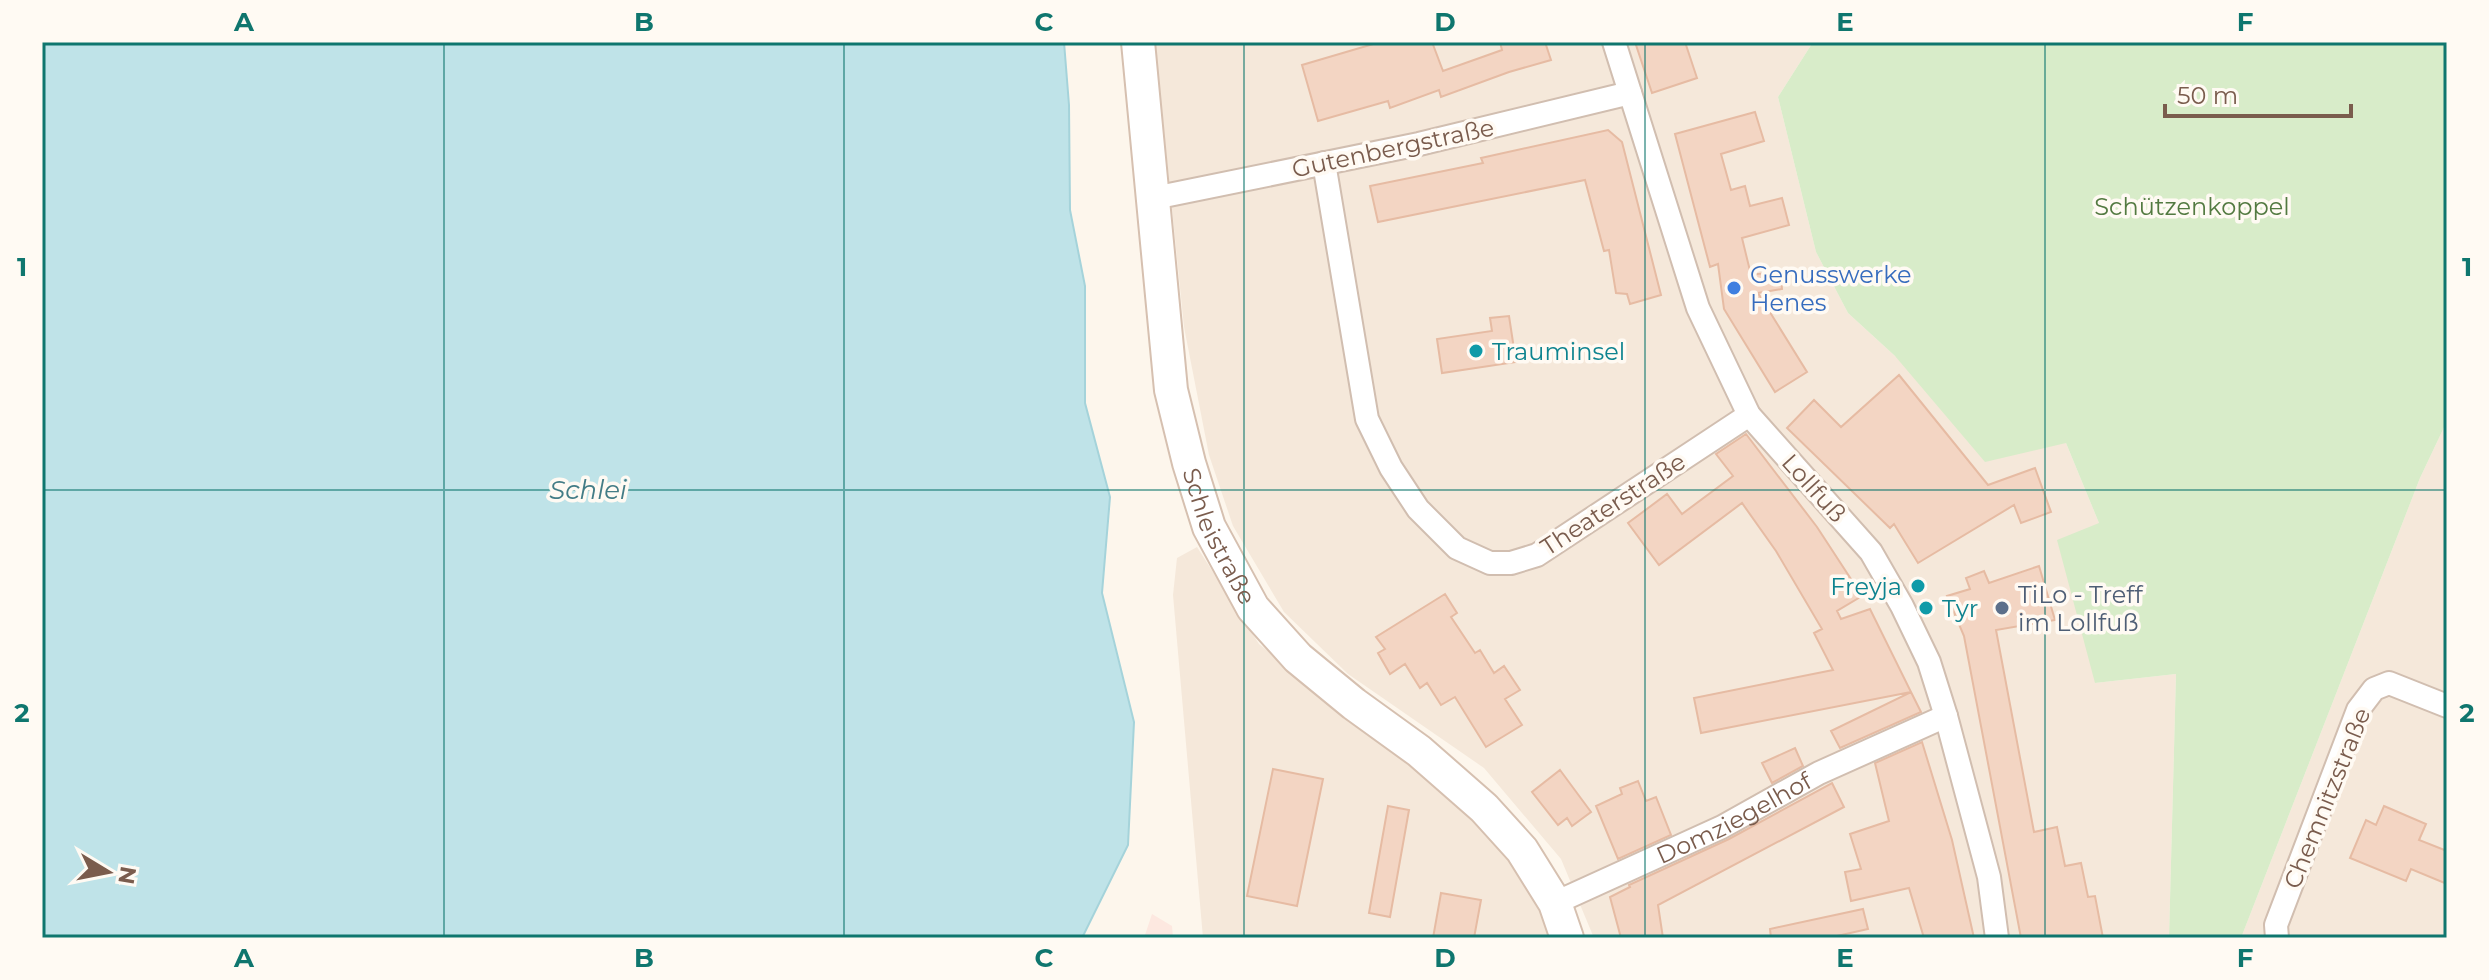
<svg xmlns="http://www.w3.org/2000/svg" width="2489" height="980" viewBox="0 0 2489 980" font-family="Montserrat,sans-serif">
<style>
.residential{fill:#f5e8da}
.commercial{fill:#fde8e0}
.green{fill:#d8ecc9}
.water{fill:#bfe3e8;stroke:#a5d3da;stroke-width:2}
.building{fill:#f3d5c3;stroke:#e6bba3;stroke-width:2}
.lines{fill:none;stroke-linecap:round;stroke-linejoin:round}
.street-casing{stroke:#d1beb0;stroke-width:26}
.secondary-casing{stroke:#d6c0b0;stroke-width:36}
.street{stroke:#fff;stroke-width:22}
.secondary{stroke:#fff;stroke-width:32}
.grid{fill:none;stroke:#0f766e;stroke-width:2;stroke-opacity:0.55}
.shop-dot{fill:#3f7fe0;stroke:#fffaf3;stroke-width:3}
.culture-dot{fill:#0f9aa8;stroke:#fffaf3;stroke-width:3}
.service-dot{fill:#5c6f8a;stroke:#fffaf3;stroke-width:3}
.labels{text-anchor:middle;dominant-baseline:central;stroke-width:7;stroke-linejoin:round;paint-order:stroke}
.street-label{font-size:24px;fill:#7a5c4d;stroke:#fffaf3}
.park-label{font-size:24px;fill:#537a41;stroke:#fffaf3}
.shop-label{font-size:24px;fill:#366cbe;stroke:#fffaf3;text-anchor:start}
.culture-label{font-size:24px;fill:#0d838f;stroke:#fffaf3;text-anchor:start}
.service-label{font-size:24px;fill:#4e5e75;stroke:#fffaf3;text-anchor:start}
.water-label{font-size:26px;font-style:italic;fill:#437c86;stroke:#fffaf3}
.neatline{fill:none;stroke:#0f766e;stroke-width:3}
.grid-label{font-size:26px;text-anchor:middle;font-weight:bold;fill:#0f766e}
</style>
<rect width="100%" height="100%" fill="#fdf6ec"/>
<!-- residential -->
<path class="residential" d="M1155,42H1813L1778,97L1816,252L1848,313L1895,356L2066,443L2099,523L2095,683L2176,674L2169,938H1594L1561,859L1484,768L1348,674L1284,612L1233,526L1209,455L1184,327Z
M2447,421V938H2241L2420,478Z
M1197,547L1259,644L1451,794L1518,871L1546,923L1550,938H1203L1173,595L1177,558Z"/>
<!-- commercial -->
<path class="commercial" d="M1152,914L1172,926L1173,938H1144Z"/>
<!-- green -->
<path class="green" d="M1813,42H2447V421L2420,478L2241,938H2169L2176,674L2095,683L2057,540L2099,523L2066,443L1985,462L1895,356L1848,313L1816,252L1778,97Z"/>
<!-- water -->
<path class="water" d="M42,42H1064L1069,105L1070,210L1085,286V403L1110,497L1102,593L1134,722L1128,845L1082,938H42Z"/>
<!-- building -->
<path class="building" d="M1380,42H1432L1443,71L1502,50L1500,42H1545L1551,60L1509,72L1441,97L1439,90L1390,108L1388,101L1318,121L1302,65Z
M1635,42H1685L1697,78L1652,93Z
M1755,112L1764,141L1721,154L1731,190L1745,186L1750,206L1782,198L1789,225L1742,238L1751,275L1780,271L1782,289L1758,293L1807,372L1775,392L1724,309L1718,264L1710,267L1675,134Z
M1608,130L1622,142L1661,295L1630,304L1627,294L1616,293L1609,250L1604,251L1585,180L1378,222L1370,186L1483,163L1481,158Z
M1509,316L1516,362L1442,373L1437,339L1492,331L1490,318Z
M1899,375L1988,485L2035,468L2051,512L2021,523L2014,505L1918,563L1894,524L1890,528L1787,428L1814,400L1841,427Z
M1746,434L1817,527L1862,596L1837,611L1841,619L1870,609L1911,692L1701,733L1694,698L1833,670L1814,633L1822,629L1776,551L1742,503L1659,565L1628,523L1667,494L1682,514L1733,476L1716,454Z
M2039,566L2055,620L1996,630L2034,832L2057,827L2065,866L2081,863L2088,897L2095,896L2103,938H2021L1964,636L1947,596L1970,589L1966,578L1984,571L1989,583Z
M1445,594L1457,613L1451,617L1475,653L1480,650L1494,673L1504,666L1520,690L1505,699L1522,725L1486,747L1455,697L1441,705L1427,683L1420,688L1405,664L1390,674L1378,653L1385,649L1376,637Z
M1911,692L1921,712L1840,748L1831,731Z
M1922,742L1952,840L1974,938H1924L1909,888L1851,901L1845,872L1861,869L1850,834L1889,821L1875,763Z
M1795,748L1803,766L1772,783L1762,763Z
M1273,769L1323,779L1297,906L1247,896Z
M1560,770L1591,812L1572,826L1567,818L1558,825L1532,792Z
M1638,781L1646,801L1656,797L1671,835L1618,859L1596,806L1622,794L1620,788Z
M1832,783L1844,807L1658,905L1663,938H1621L1610,897L1630,887L1629,885L1729,839Z
M1388,806L1409,810L1390,917L1369,913Z
M2384,806L2426,824L2419,840L2447,851V884L2411,869L2406,881L2350,858L2366,820L2376,825Z
M1441,893L1481,900L1474,938H1433Z
M1863,909L1868,929L1828,938H1771L1770,929Z"/>
<g class="lines">
<!-- street casing -->
<g class="street-casing">
<g id="street">
<path d="M1614,42L1698,308L1749,415L1871,552L1902,606L1929,662L1946,716L1989,877L1997,938"/>
<path d="M1324,163L1367,419L1391,468L1418,509L1457,548L1490,563H1511L1537,555L1749,415"/>
<path d="M1154,198L1419,144L1630,93"/>
<path id="s1" d="M1555,903L1722,827L1819,773L1946,716"/>
<path d="M2277,938L2276,925L2358,710L2374,689L2389,683L2447,706"/>
</g>
</g>
<!-- secondary casing -->
<g class="secondary-casing">
<g id="secondary">
<path id="s2" d="M1138,42L1171,390L1189,463L1209,527L1253,608L1298,658L1354,704L1419,751L1484,808L1522,850L1555,903L1567,938"/>
</g>
</g>
<!-- street -->
<use href="#street" class="street"/>
<!-- secondary -->
<use href="#secondary" class="secondary"/>
</g>
<!-- grid -->
<path class="grid" d="M444,42V938M844,42V938M1244,42V938M1645,42V938M2045,42V938M42,490H2447"/>
<!-- markers -->
<circle class="shop-dot" cx="1734" cy="288" r="8"/>
<g class="culture-dot">
<circle cx="1476" cy="351" r="8"/>
<circle cx="1918" cy="586" r="8"/>
<circle cx="1926" cy="608" r="8"/>
</g>
<circle class="service-dot" cx="2002" cy="608" r="8"/>
<g class="labels">
<!-- street labels -->
<g class="street-label">
<text transform="translate(1393 148) rotate(-12)">Gutenbergstraße</text>
<text transform="translate(1814 488) rotate(48)">Lollfuß</text>
<text transform="translate(1613 504) rotate(-33)">Theaterstraße</text>
<text stroke="none"><textPath href="#s2" startOffset="504">Schleistraße</textPath></text>
<text transform="translate(2327 798) rotate(-68)">Chemnitzstraße</text>
<text stroke="none"><textPath href="#s1" startOffset="198">Domziegelhof</textPath></text>
</g>
<!-- park labels -->
<g class="park-label">
<text x="2192" y="206">Schützenkoppel</text>
</g>
<!-- shop labels -->
<g class="shop-label">
<text x="1750" y="274">Genusswerke<tspan x="1750" dy="28">Henes</tspan></text>
</g>
<!-- culture labels -->
<g class="culture-label">
<text x="1492" y="351">Trauminsel</text>
<text x="1902" y="586" text-anchor="end">Freyja</text>
<text x="1942" y="608">Tyr</text>
</g>
<!-- service labels -->
<g class="service-label">
<text x="2018" y="594">TiLo - Treff<tspan x="2018" dy="28">im Lollfuß</tspan></text>
</g>
<!-- water labels -->
<g class="water-label">
<text x="588" y="490">Schlei</text>
</g>
</g>
<!-- border -->
<rect width="2489" height="980" fill="none" stroke="#fffaf3" stroke-width="88"/>
<!-- north arrow -->
<g transform="translate(108 872) rotate(100)" stroke="#fffaf3" stroke-width="6" paint-order="stroke">
<path d="M0-6L14 30L0 20L-14 30Z" fill="#7a5c4d"/>
<text y="-12" font-size="22" font-weight="bold" text-anchor="middle" fill="#7a5c4d">N</text>
</g>
<!-- scale -->
<path d="M2165 104v12h186v-12" fill="none" stroke="#7a5c4d" stroke-width="4"/>
<text x="2177" y="104" font-size="24" fill="#7a5c4d" stroke="#fffaf3" stroke-width="6" paint-order="stroke">50 m</text>
<rect x="44" y="44" width="2401" height="892" class="neatline"/>
<g class="grid-label">
<text x="244" y="31">A</text>
<text x="644" y="31">B</text>
<text x="1044" y="31">C</text>
<text x="1445" y="31">D</text>
<text x="1845" y="31">E</text>
<text x="2245" y="31">F</text>
<text x="22" y="276">1</text>
<text x="2467" y="276">1</text>
<text x="22" y="722">2</text>
<text x="2467" y="722">2</text>
<text x="244" y="967">A</text>
<text x="644" y="967">B</text>
<text x="1044" y="967">C</text>
<text x="1445" y="967">D</text>
<text x="1845" y="967">E</text>
<text x="2245" y="967">F</text>
</g>
</svg>
